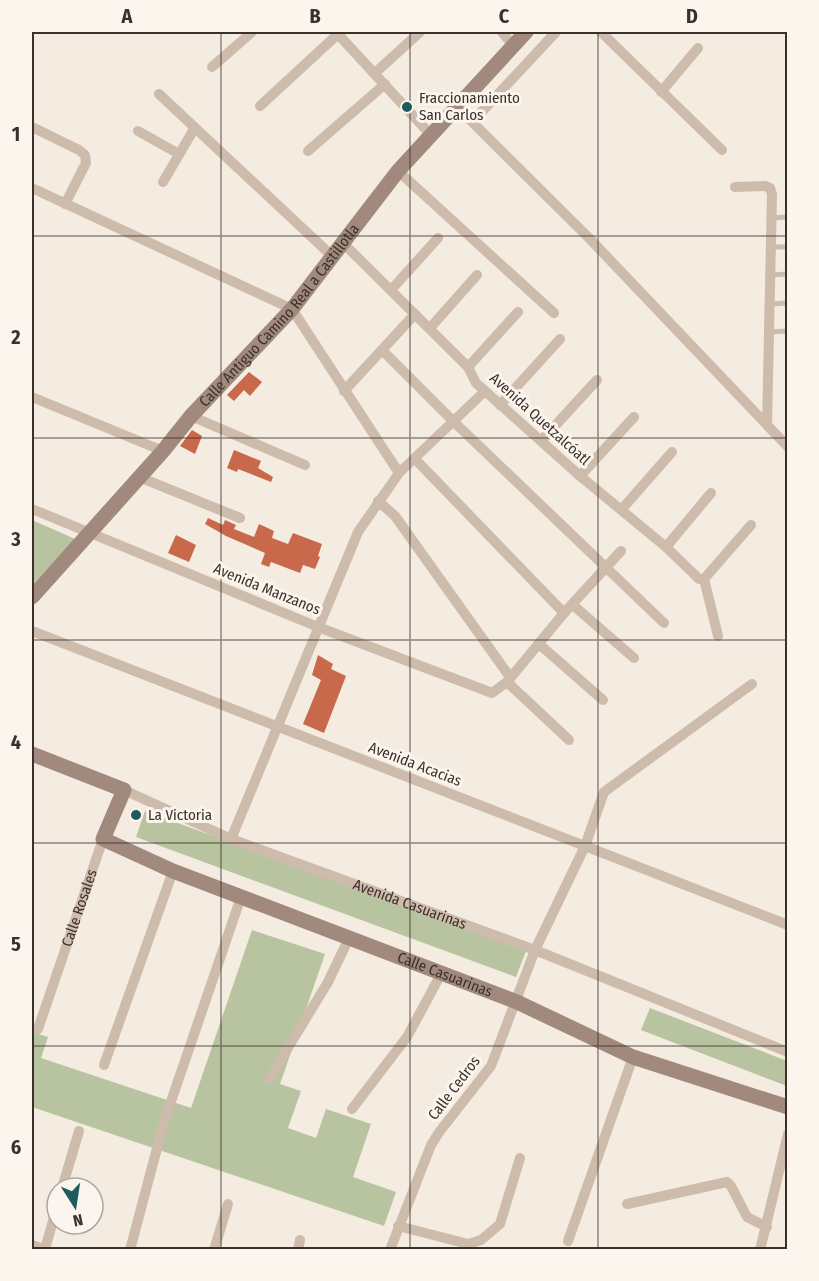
<svg xmlns="http://www.w3.org/2000/svg" width="819" height="1281" viewBox="0 0 819 1281" font-family="'Fira Sans Condensed',sans-serif">
<style>
.green{fill:#b8c4a0}
.building{fill:#c8694b}
.lines{fill:none;stroke-linecap:round;stroke-linejoin:round}
.lane{stroke:#cdbbac;stroke-width:5}
.street{stroke:#cdbbac;stroke-width:10}
.secondary{stroke:#a18a7d;stroke-width:15}
.grid{fill:none;stroke:#3b302b;stroke-width:1.5;stroke-opacity:0.55}
.poi-dot{fill:#1f5a5e;stroke:#fbf5ee;stroke-width:2}
.labels{text-anchor:middle;dominant-baseline:central;stroke-width:6;stroke-linejoin:round;paint-order:stroke}
.poi-label{font-size:15px;fill:#3b302b;stroke:#fbf5ee;text-anchor:start}
.street-label{font-size:15px;fill:#3b302b;stroke:#fbf5ee}
.neatline{fill:none;stroke:#3b302b;stroke-width:2}
.grid-label{font-size:20px;text-anchor:middle;font-weight:bold;fill:#3b302b}
</style>
<rect width="100%" height="100%" fill="#f4ebe1"/>
<!-- green -->
<path class="green" d="M32,520L75,539L32,585Z
M145,811L526,951L516,977L136,837Z
M252,930L325,954L280,1084L301,1091L288,1128L316,1138L326,1109L371,1124L353,1177L396,1192L384,1226L32,1107V1032L48,1037L41,1058L191,1108Z
M650,1008L787,1061V1086L641,1030Z"/>
<!-- building -->
<path class="building" d="M249,372L262,382L250,396L244,390L234,401L227,395Z
M192,430L202,436L195,454L180,446Z
M234,450L261,461L258,468L273,477L271,482L238,469L237,472L227,468Z
M208,518L223,525L225,520L236,525L234,529L254,537L259,524L274,531L272,538L288,544L293,533L322,544L318,556L320,557L315,569L303,565L300,573L271,562L269,567L261,564L265,553L226,536L205,524Z
M176,535L196,545L189,562L168,553Z
M318,655L333,664L331,669L346,676L324,733L303,724L321,680L312,675Z"/>
<g class="lines">
<!-- lane -->
<path class="lane" d="M771,218L788,217
M771,247H788
M770,275L788,274
M769,304L788,303
M769,332L788,331"/>
<!-- street -->
<g class="street">
<path d="M336,32L430,134"/>
<path d="M502,32L513,46"/>
<path d="M601,32L722,150"/>
<path d="M212,67L252,32"/>
<path d="M375,73L420,32"/>
<path d="M661,92L698,48"/>
<path d="M159,94L332,256"/>
<path d="M260,106L338,34"/>
<path d="M457,107L589,238L788,447"/>
<path d="M473,121L556,32"/>
<path d="M32,127L79,150L85,155L86,163L65,204"/>
<path d="M138,131L179,154"/>
<path d="M308,151L385,84"/>
<path d="M398,171L554,313"/>
<path d="M163,182L194,129"/>
<path d="M735,187L765,186L770,188L772,194L767,425"/>
<path d="M32,188L292,309L399,473"/>
<path d="M342,242L468,367L476,383L485,391L580,476L666,547L699,579H704"/>
<path d="M391,290L438,238"/>
<path d="M430,328L477,275"/>
<path d="M382,350L453,421L664,623"/>
<path d="M468,367L518,312"/>
<path d="M344,391L415,314"/>
<path d="M32,397L163,451"/>
<path d="M500,405L560,339"/>
<path d="M191,416L305,465"/>
<path d="M541,441L597,380"/>
<path d="M415,459L564,613"/>
<path d="M580,476L634,417"/>
<path d="M139,477L240,518"/>
<path d="M378,501L395,516L510,677"/>
<path d="M32,509L318,627L492,693L507,682L564,613L621,551"/>
<path d="M622,509L672,452"/>
<path d="M666,547L711,493"/>
<path d="M704,579L751,525"/>
<path d="M704,579L718,636"/>
<path d="M573,605L634,658"/>
<path d="M32,631L788,925"/>
<path d="M539,644L603,700"/>
<path d="M507,682L569,740"/>
<path id="s1" d="M124,790L231,839L535,950L788,1052"/>
<path d="M231,839L358,532L399,473L485,391"/>
<path id="s2" d="M38,1029L103,839"/>
<path d="M104,1065L173,871"/>
<path d="M269,1079L328,982L349,938"/>
<path d="M352,1109L407,1037L441,974"/>
<path d="M62,1188L79,1131"/>
<path d="M627,1204L727,1182L731,1186L747,1217L767,1227"/>
<path d="M398,1226L468,1244L481,1240L500,1224L520,1158"/>
<path d="M568,1241L633,1057"/>
<path d="M32,1245L46,1250"/>
<path d="M45,1249L57,1207"/>
<path d="M130,1250L164,1122L241,897"/>
<path d="M214,1250L228,1204"/>
<path d="M298,1250L300,1240"/>
<path d="M390,1250L431,1145L440,1131L491,1066L535,950L585,846L604,792L752,684"/>
<path d="M760,1250L788,1134"/>
</g>
<!-- secondary -->
<g class="secondary">
<path id="s3" d="M32,597L163,451L191,416L292,309L398,171L526,32"/>
<path id="s4" d="M32,754L124,790L103,839L173,871L517,1002L633,1057L788,1107"/>
</g>
</g>
<!-- grid -->
<path class="grid" d="M221,32V1250M410,32V1250M598,32V1250M32,236H788M32,438H788M32,640H788M32,843H788M32,1046H788"/>
<!-- markers -->
<g class="poi-dot">
<circle cx="407" cy="107" r="6"/>
<circle cx="136" cy="815" r="6"/>
</g>
<g class="labels">
<!-- poi labels -->
<g class="poi-label">
<text x="419" y="98">Fraccionamiento<tspan x="419" dy="17">San Carlos</tspan></text>
<text x="148" y="815">La Victoria</text>
</g>
<!-- street labels -->
<g class="street-label">
<text stroke="none"><textPath href="#s3" startOffset="375">Calle Antiguo Camino Real a Castillotla</textPath></text>
<text transform="translate(540 419) rotate(42)">Avenida Quetzalcóatl</text>
<text transform="translate(267 589) rotate(22)">Avenida Manzanos</text>
<text transform="translate(415 764) rotate(21)">Avenida Acacias</text>
<text stroke="none"><textPath href="#s1" startOffset="308">Avenida Casuarinas</textPath></text>
<text stroke="none"><textPath href="#s2" startOffset="128">Calle Rosales</textPath></text>
<text stroke="none"><textPath href="#s4" startOffset="520">Calle Casuarinas</textPath></text>
<text transform="translate(454 1088) rotate(-53)">Calle Cedros</text>
</g>
</g>
<!-- border -->
<rect width="819" height="1281" fill="none" stroke="#fbf5ee" stroke-width="66"/>
<!-- north arrow -->
<g transform="translate(75 1206) rotate(168)"><circle r="28" fill="#fbf5ee" stroke="#aea6a0" stroke-width="1.5"/>
<path d="M0-4.5L10 22L0 15L-10 22Z" fill="#1f5a5e"/>
<text y="-9" font-size="16" font-weight="bold" text-anchor="middle" fill="#3b302b">N</text>
</g>
<rect x="33" y="33" width="753" height="1215" class="neatline"/>
<g class="grid-label">
<text x="127" y="23">A</text>
<text x="315" y="23">B</text>
<text x="504" y="23">C</text>
<text x="692" y="23">D</text>
<text x="16" y="141">1</text>
<text x="16" y="344">2</text>
<text x="16" y="546">3</text>
<text x="16" y="749">4</text>
<text x="16" y="951">5</text>
<text x="16" y="1154">6</text>
</g>
</svg>
